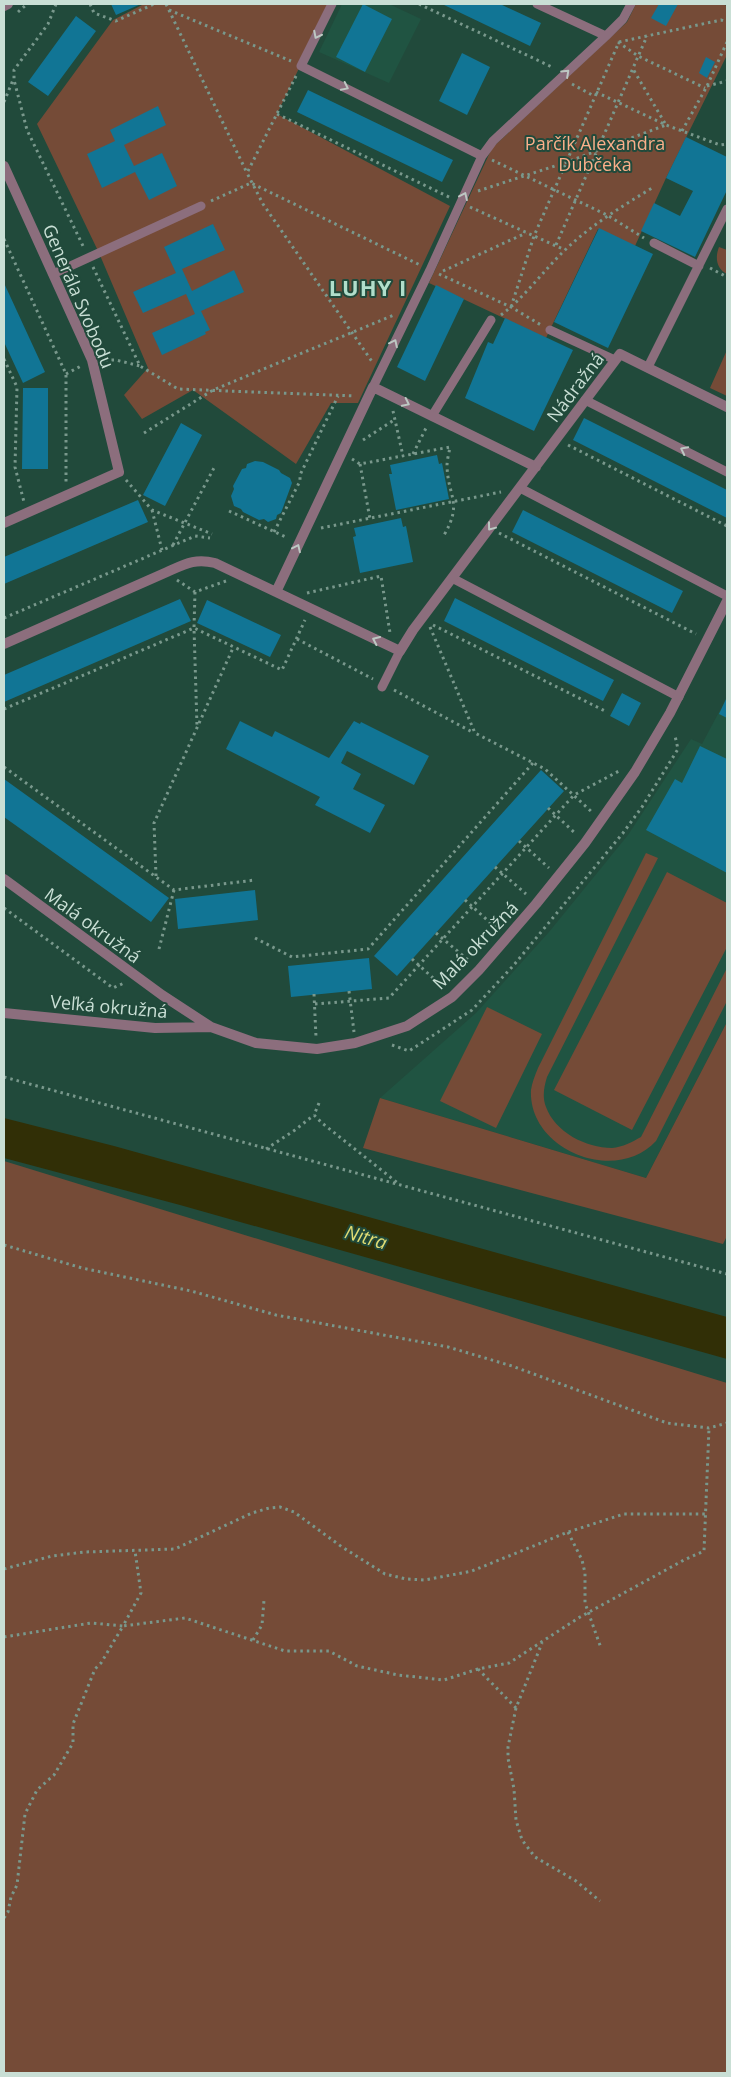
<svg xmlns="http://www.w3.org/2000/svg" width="731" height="2077" viewBox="0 0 731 2077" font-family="'Open Sans',sans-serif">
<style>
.built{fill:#205442}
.green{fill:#754b37}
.water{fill:#312f06}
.building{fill:#117595}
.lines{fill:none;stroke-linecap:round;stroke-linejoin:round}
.path{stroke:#79988c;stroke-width:3;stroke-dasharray:2.5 4;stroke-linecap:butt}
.service{stroke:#8c6e7d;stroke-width:9}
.minor{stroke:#8c6e7d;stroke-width:10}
.oneway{stroke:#bdc8c3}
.labels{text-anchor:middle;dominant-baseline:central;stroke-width:4;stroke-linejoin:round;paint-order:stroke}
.park-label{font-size:18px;fill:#faaf8a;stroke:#214a3b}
.street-label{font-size:18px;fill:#c9dfd5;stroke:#214a3b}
.water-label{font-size:19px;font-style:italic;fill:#e0dc74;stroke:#214a3b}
.district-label{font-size:22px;font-weight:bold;letter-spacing:1px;fill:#b1decb;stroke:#214a3b}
</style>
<rect width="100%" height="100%" fill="#214a3b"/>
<!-- built -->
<path class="built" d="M342,4H389L421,19L389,83L319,52Z
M727,697V1022L646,1178L380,1098L476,1013L549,932L628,835L691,739L702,744Z"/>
<!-- green -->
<path class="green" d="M144,4H330L277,114L450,206L358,403H331L296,464L193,390L142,419L124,395L148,368L99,253L37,124L113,20Z
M636,4H722L727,6V55L666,178L635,246L598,229L546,338L429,283L492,148L627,22Z
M719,247L727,250V274C716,269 715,257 719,247Z
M727,350V396L710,388Z
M646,853L658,858L547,1077C544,1087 542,1097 546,1107C555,1132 586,1148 612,1148C623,1147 632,1142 641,1137L727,968V1001L656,1141C616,1185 528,1150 531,1090C532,1083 535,1075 538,1068Z
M667,872L727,903V947L632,1130L554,1090Z
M487,1007L542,1034L496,1128L440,1101Z
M727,1022V1236L723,1244L363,1148L380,1098L646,1178Z
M4,1161L727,1383V2073H4Z"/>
<!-- water -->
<path class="water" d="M4,1118L114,1146L727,1317V1359L180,1205L4,1158Z"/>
<!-- building -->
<path class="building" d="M111,4H141L116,15Z
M363,4L392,19L365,72L336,57Z
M442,4H500L541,23L530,46Z
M659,4H678L666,26L651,18Z
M76,16L96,31L48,96L28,82Z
M462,53L490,67L467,115L439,101Z
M706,57L715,62L707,78L699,73Z
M308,90L453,160L442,182L297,112Z
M158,106L166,125L124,145L134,166L162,153L177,186L149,200L135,172L102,188L87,154L115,141L110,130Z
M686,137L727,157V190L695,257L641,231L654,203L680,216L693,191L666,178Z
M213,224L225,250L182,269L192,291L234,270L244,292L201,311L210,330L205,332L206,334L162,355L152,333L195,314L186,294L143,313L133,292L176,273L164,247Z
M599,228L653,254L608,348L554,322Z
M4,283L45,372L23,383L4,342Z
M436,285L464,299L425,381L397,367Z
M505,318L573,350L534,431L465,398L488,342L493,344Z
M23,388H48V469H22Z
M584,418L727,490V518L573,440Z
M181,423L202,435L165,506L143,495Z
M437,455L439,464L442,463L449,499L396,510L389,474H392L390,465Z
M255,461L263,462L279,470L281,473L290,478L292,483L281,513L277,515L276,519L268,522L264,519L259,520L243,512L241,509L234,506L231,496L234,489L233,486L242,469L246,468L247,464Z
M138,500L148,522L4,584V557Z
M523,510L683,591L672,613L512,532Z
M401,518L403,527L406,526L413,562L360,573L353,537L356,536L354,528Z
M455,598L614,680L603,701L444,621Z
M180,599L191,621L4,702V675Z
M207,600L281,635L270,657L197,623Z
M622,693L641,703L629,726L610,716Z
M727,697V718L719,714Z
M240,721L272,737L275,731L329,758L354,721L360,724L361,722L429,756L414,785L347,751L341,763L361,774L353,789L385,805L370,833L315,805L320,797L226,749Z
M700,746L727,759V873L646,830L675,779L682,783Z
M541,770L564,791L397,976L374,956Z
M4,779L169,898L151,922L4,817Z
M255,890L258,920L178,929L175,899Z
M369,958L372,989L291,997L288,966Z"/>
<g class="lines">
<!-- path -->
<path class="path" d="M56,4L48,24L14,70V80L27,130L84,248
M90,4L94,13L116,21L154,4
M166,4L247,173
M419,4L554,68
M169,10L291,61
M18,12L27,4
M618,42L638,56L705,88
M619,42L721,20L727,22
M296,76L247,173L263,204L373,363
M572,84L594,96
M707,86L727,81
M596,92L666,125L720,145L727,144
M4,102L13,80
M277,114L451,198
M682,131L707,86L727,42
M492,160L607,215L644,238
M478,191L567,162L666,125L633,69
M211,201L251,183L420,265
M470,207L565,250
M4,239L66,374V483
M556,245L647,36
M93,267L140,366L178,389L355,396
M710,268L727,277
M443,271L526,233
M439,274L511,307L541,325
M511,307L534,236L619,42
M501,315C525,297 543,271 565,250C591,225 621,207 652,188
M4,359L17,387L15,467L24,502
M105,360H116L140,366
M66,374L81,366
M393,411L403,456
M144,433L213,390L394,315
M363,440L394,420
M568,445L727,526
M413,454L427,426
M352,459L360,464L450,447C449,453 447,460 447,466C448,497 463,503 444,535
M360,464L370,519
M126,480L152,510L212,534
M152,510L162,550
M229,511L288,538
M321,528L501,492
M274,532L300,481V475L338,396
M499,533L696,634
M173,545L215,466
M177,580L195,592L226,581
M195,592L194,628L197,726
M307,593L381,576L390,633
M4,618L195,536L210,538
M433,625L607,712
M430,627L475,733L545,769L593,813
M297,639L373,679
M394,690L474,733
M4,709L194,628L282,670L305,620
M4,767L174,890L255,880
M548,808L576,834
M519,841L549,868
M495,867L526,894
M156,876L154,823L233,648
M465,900L496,928
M4,908L113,988L124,983
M436,933L468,960
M255,938L292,957L368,949L533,763
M159,949L174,890
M412,959L443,987
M349,991L354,1032
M314,994L316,1037
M315,1004L389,998L574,795L619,771
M392,1045L409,1051L472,1010L513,966L623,833L642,807L678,749L675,736
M4,1077L727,1274
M319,1103L314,1115L322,1123L399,1184
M266,1149L295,1130L314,1115
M4,1245L82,1268L191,1291L276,1315L448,1347L512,1366L667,1423L709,1428L727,1423
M568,1532L582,1560L585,1573V1603L601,1648
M4,1569L52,1556L85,1552L175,1549L252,1513L269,1508L280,1507L294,1512L342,1547L385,1574L406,1579L425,1580L472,1571L568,1532L624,1514H705
M4,1637L91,1623L123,1626L141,1593L135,1551
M253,1640L262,1625L264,1600
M478,1669L516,1708L542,1643
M516,1708L508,1747V1758L514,1789L516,1820L522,1840L535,1857L576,1881L600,1901
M4,1918L8,1912L11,1897L17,1885L25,1814L37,1790L54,1775L73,1743V1724L95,1669L101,1663L123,1626L185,1618L285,1651H329L357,1666L398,1675L444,1680L478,1669L509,1663L580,1617L684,1560L704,1551L709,1428"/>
<!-- service -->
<path class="service" d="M332,4L301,66L482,156
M537,4L606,36
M654,243L699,266
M53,274L201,206
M550,330L615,360
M648,367L727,209
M373,387L430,270L482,156L493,141L606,36L623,19L631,4
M585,400L727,472
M432,416L491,320
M520,488L727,596
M452,578L679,697
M382,687L400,651"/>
<!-- minor -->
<path class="minor" d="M4,6L8,4
M4,166L92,360L119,472L4,523
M276,592L373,387L536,467
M4,644L167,572C185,564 195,558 215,563L400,651L413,630L620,354L727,407
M4,879L162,995L211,1027L256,1043L317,1049L355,1043L407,1026L452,997L479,970L536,904L585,843L635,772L670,713L727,601
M4,1013L155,1028L211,1027"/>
</g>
<!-- one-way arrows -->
<defs><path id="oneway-chevron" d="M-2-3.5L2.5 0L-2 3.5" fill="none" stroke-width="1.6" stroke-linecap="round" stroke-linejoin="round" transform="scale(1.25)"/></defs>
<g class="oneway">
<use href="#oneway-chevron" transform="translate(317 35) rotate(117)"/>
<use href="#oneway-chevron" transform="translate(566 73) rotate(-43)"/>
<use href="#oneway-chevron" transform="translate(345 87) rotate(26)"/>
<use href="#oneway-chevron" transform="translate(464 196) rotate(-65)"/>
<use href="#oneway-chevron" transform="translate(394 343) rotate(-64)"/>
<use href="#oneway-chevron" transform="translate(406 403) rotate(26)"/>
<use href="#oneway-chevron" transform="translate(684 450) rotate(-153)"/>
<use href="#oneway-chevron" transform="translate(491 527) rotate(127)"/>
<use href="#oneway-chevron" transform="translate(297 548) rotate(-65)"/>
<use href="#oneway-chevron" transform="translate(376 640) rotate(-155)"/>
</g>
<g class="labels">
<!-- park labels -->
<g class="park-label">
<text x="595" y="143">Parčík Alexandra<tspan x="595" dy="21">Dubčeka</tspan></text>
</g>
<!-- street labels -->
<g class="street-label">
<text transform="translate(79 296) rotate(67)">Generála Svobodu</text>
<text transform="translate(575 387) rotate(-53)">Nádražná</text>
<text transform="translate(93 925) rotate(36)">Malá okružná</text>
<text transform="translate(475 945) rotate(-46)">Malá okružná</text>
<text transform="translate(109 1006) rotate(5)">Veľká okružná</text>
</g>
<!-- water labels -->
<g class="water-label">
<text transform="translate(366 1237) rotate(16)">Nitra</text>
</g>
<!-- district labels -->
<g class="district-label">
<text x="368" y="287">LUHY I</text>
</g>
</g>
<!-- border -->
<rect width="731" height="2077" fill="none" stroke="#c9dfd5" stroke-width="10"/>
</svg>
